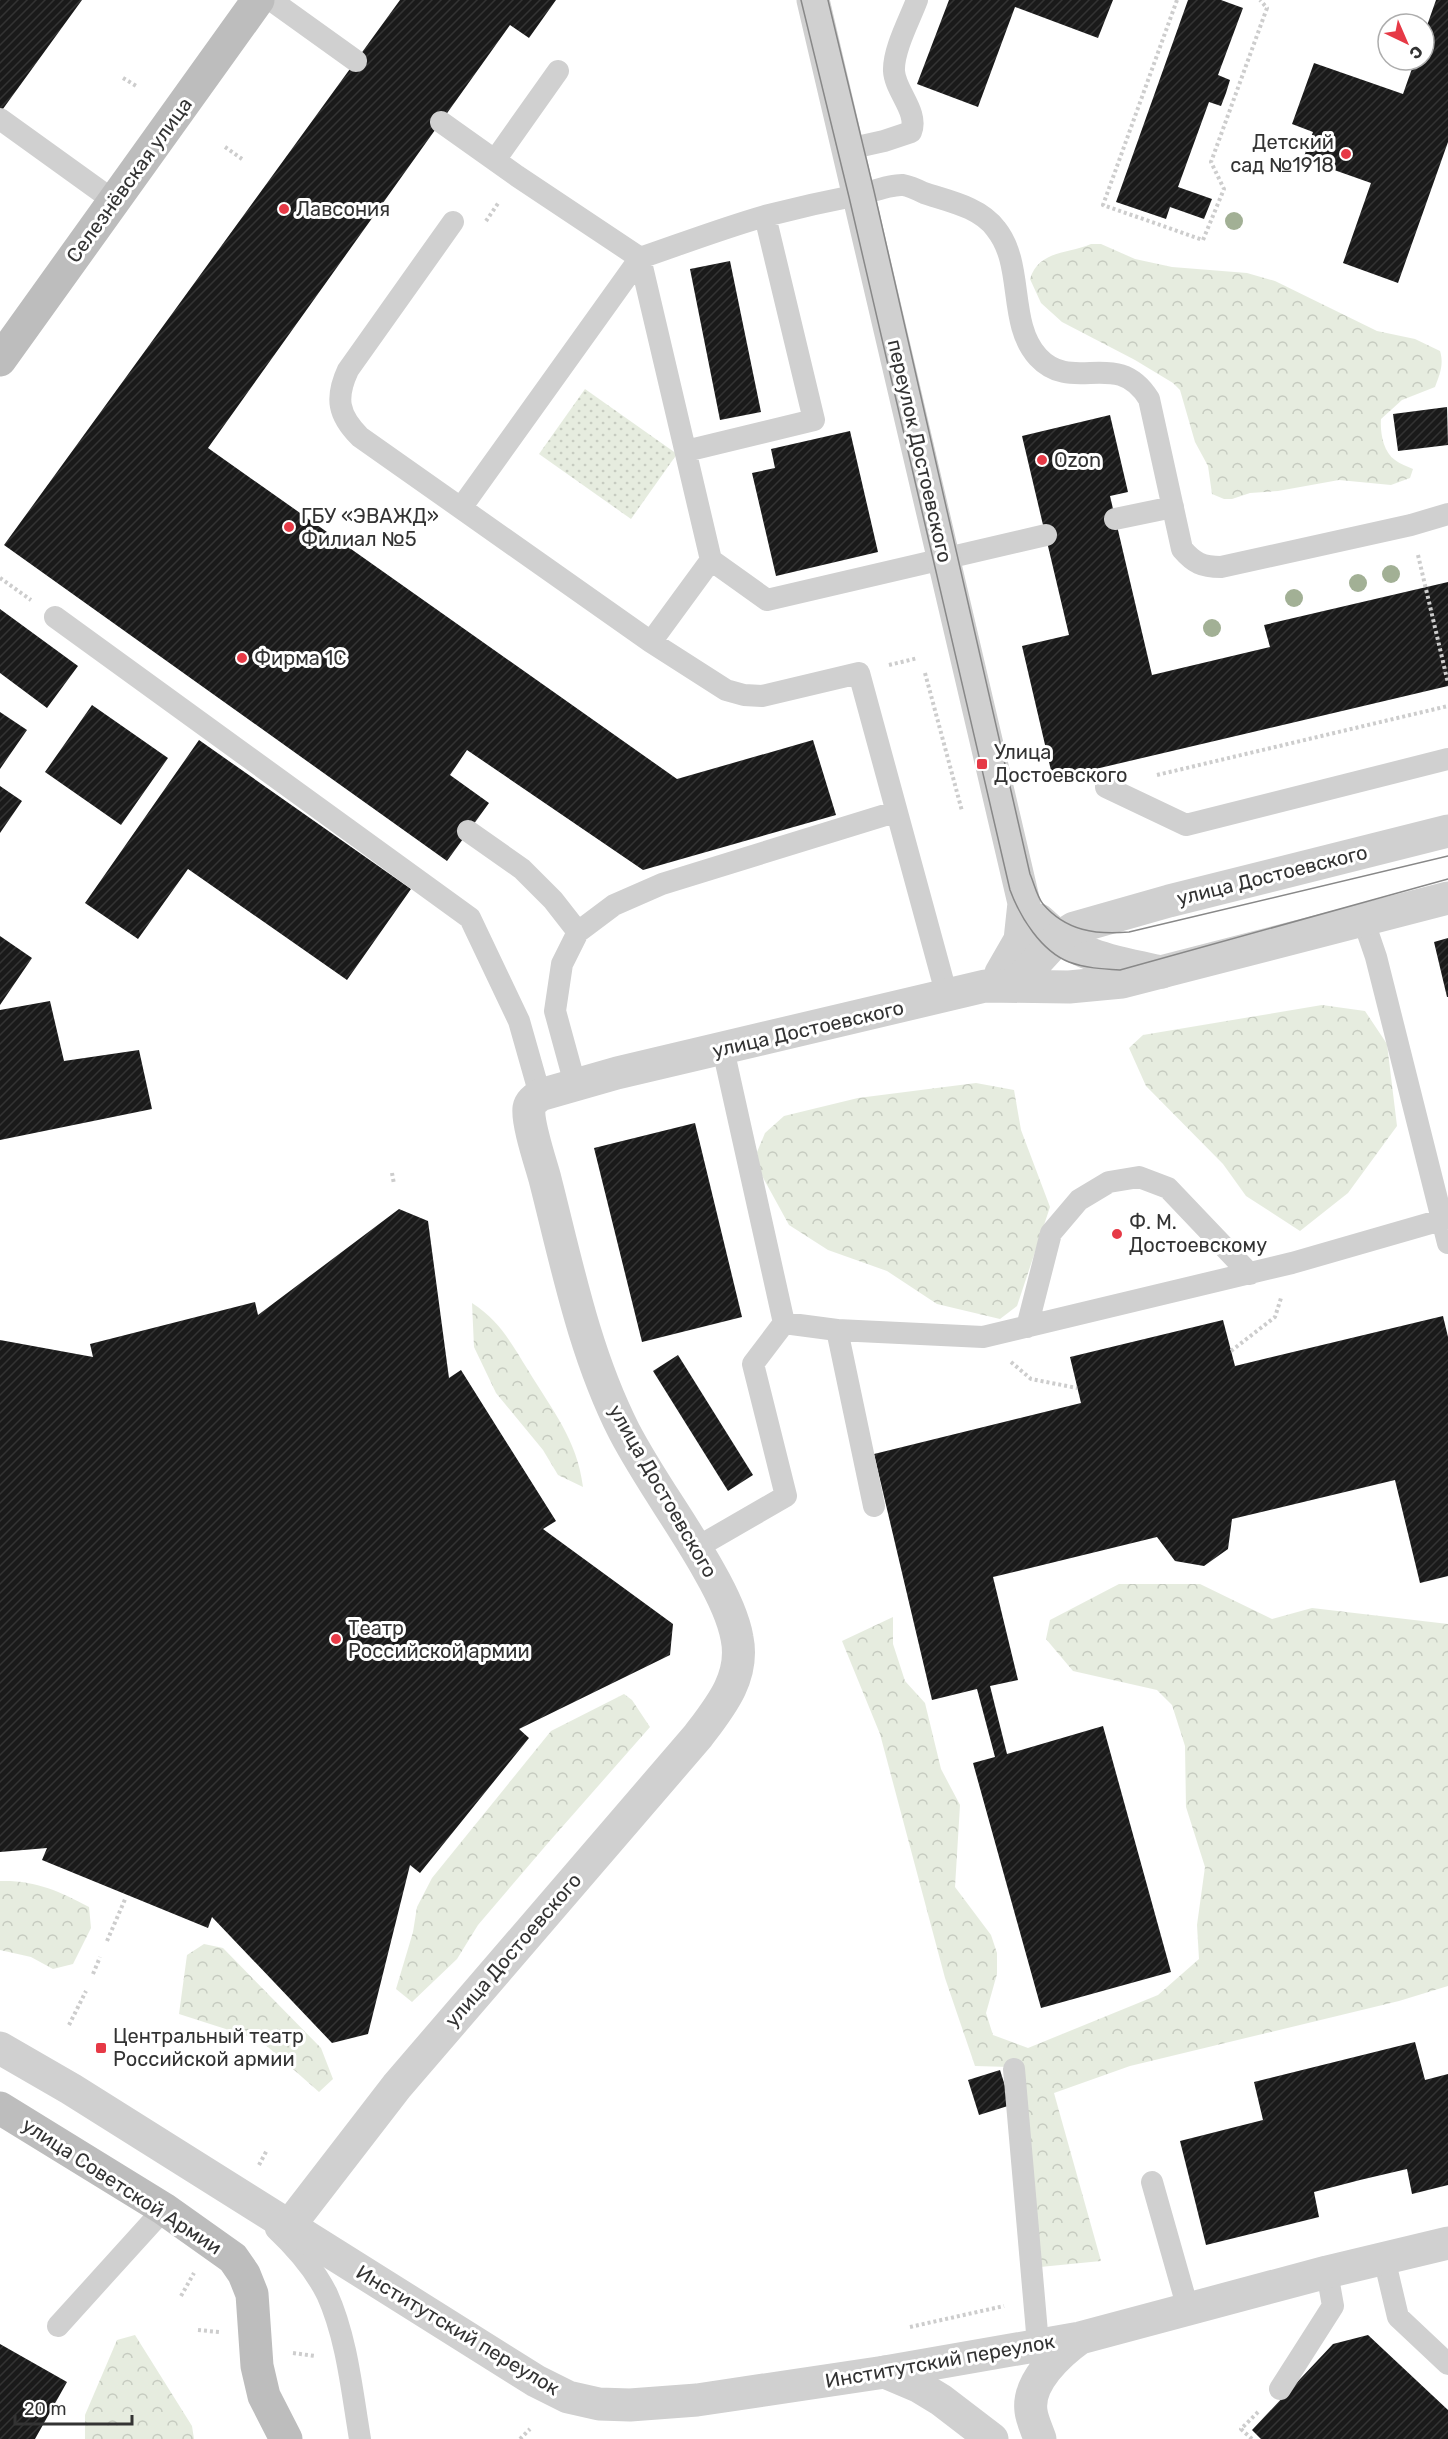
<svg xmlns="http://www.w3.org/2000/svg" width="1448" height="2439" viewBox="0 0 1448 2439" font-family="Rubik,sans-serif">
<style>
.forest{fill:url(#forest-crowns)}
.park{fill:url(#park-dots)}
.building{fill:url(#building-hatch)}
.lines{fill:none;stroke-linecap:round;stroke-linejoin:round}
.path{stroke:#cdcdcd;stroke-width:4;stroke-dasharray:3 3;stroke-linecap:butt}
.service{stroke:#d0d0d0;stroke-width:22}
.minor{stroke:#d0d0d0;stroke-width:33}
.tertiary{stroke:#d0d0d0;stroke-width:33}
.secondary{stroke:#bdbdbd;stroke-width:33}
.tram{stroke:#888;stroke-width:1.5}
.tree{fill:#a2b095}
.poi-dot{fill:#e63946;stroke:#fff;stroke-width:2}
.labels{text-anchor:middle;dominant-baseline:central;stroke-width:6;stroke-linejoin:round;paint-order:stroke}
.poi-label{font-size:20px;fill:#333;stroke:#fff;text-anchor:start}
.street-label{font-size:20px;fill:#333;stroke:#fff}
</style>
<defs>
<pattern id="forest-crowns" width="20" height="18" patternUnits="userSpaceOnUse" patternTransform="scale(1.5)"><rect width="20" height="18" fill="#e6ecdf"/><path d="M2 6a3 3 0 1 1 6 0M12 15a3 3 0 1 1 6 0" fill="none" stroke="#c6cbc0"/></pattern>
<pattern id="park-dots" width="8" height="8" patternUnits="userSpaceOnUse" patternTransform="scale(1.5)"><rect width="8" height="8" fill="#e6ecdf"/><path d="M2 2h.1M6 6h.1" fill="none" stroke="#c6cbc0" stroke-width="1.8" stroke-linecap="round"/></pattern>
<pattern id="building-hatch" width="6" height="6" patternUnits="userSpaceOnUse" patternTransform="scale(1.5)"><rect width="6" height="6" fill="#1a1a1a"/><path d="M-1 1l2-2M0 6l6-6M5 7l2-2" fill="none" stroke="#333"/></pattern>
</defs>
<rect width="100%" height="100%" fill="#fff"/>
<!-- forest -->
<path class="forest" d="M1091,244H1101L1135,259L1172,267L1247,273L1275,281L1377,331L1415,339L1440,351C1444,364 1440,374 1435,387L1402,400L1381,419C1380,432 1383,452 1395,460C1400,464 1407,466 1413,469L1410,478L1391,485L1339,480L1278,491L1250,493L1232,499H1224L1212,494L1208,466L1195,442L1180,390L1173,383L1135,360L1062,322L1041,303L1030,279C1039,250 1068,254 1091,244Z
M1322,1005L1365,1011L1387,1044L1397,1126L1348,1193L1300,1231L1246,1196L1223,1164L1146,1086L1129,1048L1143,1035Z
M976,1083L1014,1090L1021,1130L1050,1207L1017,1306L1000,1319L937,1304L887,1271L828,1250L789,1225L760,1172L757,1152L765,1133L784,1116L858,1098Z
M472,1303C500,1321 511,1343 528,1370C552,1410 577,1439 583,1487L558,1475L543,1450L496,1393L474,1347Z
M1119,1584H1200L1272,1619L1312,1608L1448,1624V1986L1399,2001L1130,2066L1054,2093L1101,2261L1030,2268L1009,2067L975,2066L945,1978L880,1734L842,1641L893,1617V1644L905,1681L925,1703L941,1769L960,1805L955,1887L991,1935L997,1953V1974L986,2013L993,2035L1028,2048L1158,1995L1199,1959L1197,1925L1205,1867L1186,1807L1185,1746L1172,1705L1157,1690L1073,1671L1046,1639L1050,1620Z
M624,1694L632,1700L650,1727L548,1843L478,1925L457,1959L412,2002L396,1989L413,1932L417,1907L432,1878L551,1731Z
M0,1881C35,1880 59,1891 89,1907L91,1928L73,1964L53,1969L31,1957L0,1950Z
M204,1944L223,1948L321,2048L333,2079L319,2092L260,2040L179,2014L187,1955Z
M135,2335L192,2426L194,2439H85V2415L117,2340Z"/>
<!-- park -->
<path class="park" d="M585,389L677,454L631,519L539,454Z"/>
<!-- building -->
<path class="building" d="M0,0H82L0,113Z
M400,0H556L529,38L510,25L208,448L677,779L813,740L836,815L643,870L467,750L450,775L489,803L447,861L4,545Z
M949,0H1113L1098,38L1015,7L978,107L917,84Z
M1188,0H1221L1243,8L1218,75L1230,80L1226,93L1221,106L1209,102L1178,187L1212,199L1204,219L1170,207L1166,219L1116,202Z
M1436,0H1448V142L1398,283L1343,263L1371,183L1303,159L1313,132L1292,124L1314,63L1403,94L1415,60H1424V34Z
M730,261L761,412L720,420L690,269Z
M1447,407L1448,445L1398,451L1393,414Z
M1110,415L1128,492L1110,496L1152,675L1270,647L1264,625L1448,582V686L1053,779L1022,646L1069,635L1022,436Z
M850,431L878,552L776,576L752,473L775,468L771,449Z
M0,609L78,666L47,708L0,673Z
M92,705L168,758L121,825L45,772Z
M0,712L27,730L0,769Z
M199,740L411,889L347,980L188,869L138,939L85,903Z
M0,786L22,801L0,833Z
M0,936L32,958L0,1005Z
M1448,938V997H1447L1434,942Z
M50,1001L64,1061L139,1050L152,1109L0,1140V1010Z
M695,1123L742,1317L642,1342L594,1148Z
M399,1209L428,1221L449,1378L461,1370L556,1521L543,1529L673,1624L670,1655L519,1729L529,1738L420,1873L410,1865L368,2034L332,2043L212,1917L208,1928L42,1860L47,1848L0,1852V1340L93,1357L90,1344L255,1302L258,1315Z
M1443,1316L1448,1337V1576L1420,1583L1395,1480L1232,1519L1228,1549L1204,1566L1175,1561L1157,1537L993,1577L1018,1680L990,1686L1007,1754L1103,1726L1171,1972L1041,2008L973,1763L995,1757L977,1689L932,1700L874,1454L1081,1403L1070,1357L1223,1320L1235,1366Z
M678,1355L753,1475L728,1491L653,1371Z
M1415,2042L1425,2080L1448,2074V2185L1412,2194L1407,2169L1360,2180L1314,2192L1319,2217L1206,2245L1180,2141L1263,2120L1254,2082Z
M1000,2070L1011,2105L979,2115L968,2080Z
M1368,2335L1448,2410V2439H1261L1252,2430L1333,2344Z
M0,2344L67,2382L35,2439H0Z"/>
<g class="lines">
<!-- path -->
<path class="path" d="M1177,0L1103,205L1203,240L1224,189L1211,162L1267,8L1260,0
M123,78L138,87
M225,147L242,159
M486,221L499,202
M1418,555L1448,683
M0,578L31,600
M889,665L918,658
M925,673L962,811
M1157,775L1448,706
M392,1173L394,1184
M1231,1351L1275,1317L1281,1298
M1011,1362L1031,1379L1077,1388
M107,1941L126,1897
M93,1974L100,1957
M69,2025L86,1991
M259,2165L267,2150
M181,2296L194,2273
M910,2327L1004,2306
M198,2330L219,2332
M293,2353L315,2356
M520,2439L530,2429
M1252,2439L1241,2429L1258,2412"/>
<!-- service -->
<path class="service" d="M271,0L356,61
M0,119L114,201
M441,122L517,176L640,258C681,244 723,228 765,216C796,208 827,201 858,195C870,192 892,184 903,185C909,186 918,190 924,193C948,201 980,207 996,229C1025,265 1007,323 1038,357C1073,395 1117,347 1149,399L1182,549C1194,563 1202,567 1221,567L1411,525L1448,514
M848,149L884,141L911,132C919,112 895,91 894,71C893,50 910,19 917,0
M495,160L558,71
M453,222L348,370C335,398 338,415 360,437L651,642L726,690L744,695L762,696L859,673L947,996
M640,258L711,560L651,642
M686,451L814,420L765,216
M461,508L640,258
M1115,519L1173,507
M711,560L767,600L1046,535
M55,617L470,918L519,1021L540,1095
M1106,787L1186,825L1448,759
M468,831L522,869L553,900L578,932
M1363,919L1376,957L1448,1243
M575,1084L555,1011L562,964L578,932L614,905L662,884L895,812
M784,1323L837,1330
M1027,1327L1051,1233L1079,1200L1109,1182L1139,1177L1168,1188L1250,1274
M874,1506L837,1330L983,1337L1292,1263L1448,1218
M696,1548L786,1496L753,1364L784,1323L723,1049
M1014,2069L1038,2344
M1152,2182L1188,2309
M276,2229C295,2247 315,2270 327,2294C347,2338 352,2392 360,2439
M1384,2258L1398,2317L1448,2364
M58,2326L164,2209
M1280,2389L1333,2306L1327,2272"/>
<!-- minor -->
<path class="minor" d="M813,0L1024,903L1020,940L1001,973L998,985
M1039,920C1076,957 1113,962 1162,972
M885,2372L1080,2338L1327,2272L1448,2243
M1040,2439C1037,2430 1032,2420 1031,2411C1027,2382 1059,2353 1080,2338"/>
<!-- tertiary -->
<path class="tertiary" d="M1014,986L1058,938L1074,928L1169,901L1448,831
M0,2048L71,2089L536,2381L568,2397L599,2404L630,2405L697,2400L885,2372L918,2386L941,2400L992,2439
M289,2226L397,2086L698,1736C720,1707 745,1677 737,1638C733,1615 721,1592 709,1571C683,1524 649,1479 624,1431C584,1352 567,1265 545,1179C541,1164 527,1123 529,1108C530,1102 536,1098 540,1095L617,1073L985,986L1069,987L1122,982L1448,898"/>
<!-- secondary -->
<path class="secondary" d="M0,360L258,0
M0,2108L164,2209L233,2258L244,2274L252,2294L257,2366L264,2396L286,2439"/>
<!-- tram -->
<path class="tram" d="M801,0L849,197L1010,890C1020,917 1041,951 1069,962C1085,968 1102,969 1120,970L1448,879
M828,0L874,191L1030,874C1034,883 1037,897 1043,904C1066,931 1096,935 1129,932L1448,856"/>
</g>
<!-- trees -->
<g class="tree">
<circle cx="1234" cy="221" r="9"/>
<circle cx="1391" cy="574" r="9"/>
<circle cx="1358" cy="583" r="9"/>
<circle cx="1294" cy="598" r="9"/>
<circle cx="1212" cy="628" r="9"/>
</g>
<!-- markers -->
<g class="poi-dot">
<circle cx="1346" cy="154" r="6"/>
<circle cx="284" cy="209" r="6"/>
<circle cx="1042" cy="460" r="6"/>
<circle cx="289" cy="527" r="6"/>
<circle cx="242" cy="658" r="6"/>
<rect x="976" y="758" width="12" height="12" rx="3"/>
<circle cx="1117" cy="1234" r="6"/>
<circle cx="336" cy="1639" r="6"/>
<rect x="95" y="2042" width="12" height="12" rx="3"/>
</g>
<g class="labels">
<!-- poi labels -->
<g class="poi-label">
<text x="1334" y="142" text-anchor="end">Детский<tspan x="1334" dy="23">сад №1918</tspan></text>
<text x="296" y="209">Лавсония</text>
<text x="1054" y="460">Ozon</text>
<text x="301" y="516">ГБУ «ЭВАЖД»<tspan x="301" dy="23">Филиал №5</tspan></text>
<text x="254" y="658">Фирма 1С</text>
<text x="994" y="752">Улица<tspan x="994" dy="23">Достоевского</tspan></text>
<text x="1129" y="1222">Ф. М.<tspan x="1129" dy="23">Достоевскому</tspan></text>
<text x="348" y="1628">Театр<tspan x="348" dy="23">Российской армии</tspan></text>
<text x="113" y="2036">Центральный театр<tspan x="113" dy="23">Российской армии</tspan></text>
</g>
<!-- street labels -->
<g class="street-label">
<text transform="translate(129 180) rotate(-54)">Селезнёвская улица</text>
<text transform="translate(920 451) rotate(77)">переулок Достоевского</text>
<text transform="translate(1272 875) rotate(-14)">улица Достоевского</text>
<text transform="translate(808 1029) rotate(-13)">улица Достоевского</text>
<text transform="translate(663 1491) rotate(60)">улица Достоевского</text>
<text transform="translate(513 1950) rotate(-49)">улица Достоевского</text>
<text transform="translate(122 2186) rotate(33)">улица Советской Армии</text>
<text transform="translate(458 2330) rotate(31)">Институтский переулок</text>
<text transform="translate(940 2361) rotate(-10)">Институтский переулок</text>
</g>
</g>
<!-- north arrow -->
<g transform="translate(1406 42) rotate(136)"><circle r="28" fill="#ffffff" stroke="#adadad" stroke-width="1.5"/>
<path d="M0-4.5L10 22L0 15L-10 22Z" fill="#e63946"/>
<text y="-9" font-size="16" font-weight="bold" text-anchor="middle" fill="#333333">С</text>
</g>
<!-- scale -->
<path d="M15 2415v9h117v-9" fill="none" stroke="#333333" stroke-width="3"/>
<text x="24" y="2415" font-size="18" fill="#333333" stroke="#ffffff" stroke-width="4.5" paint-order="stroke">20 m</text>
</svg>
